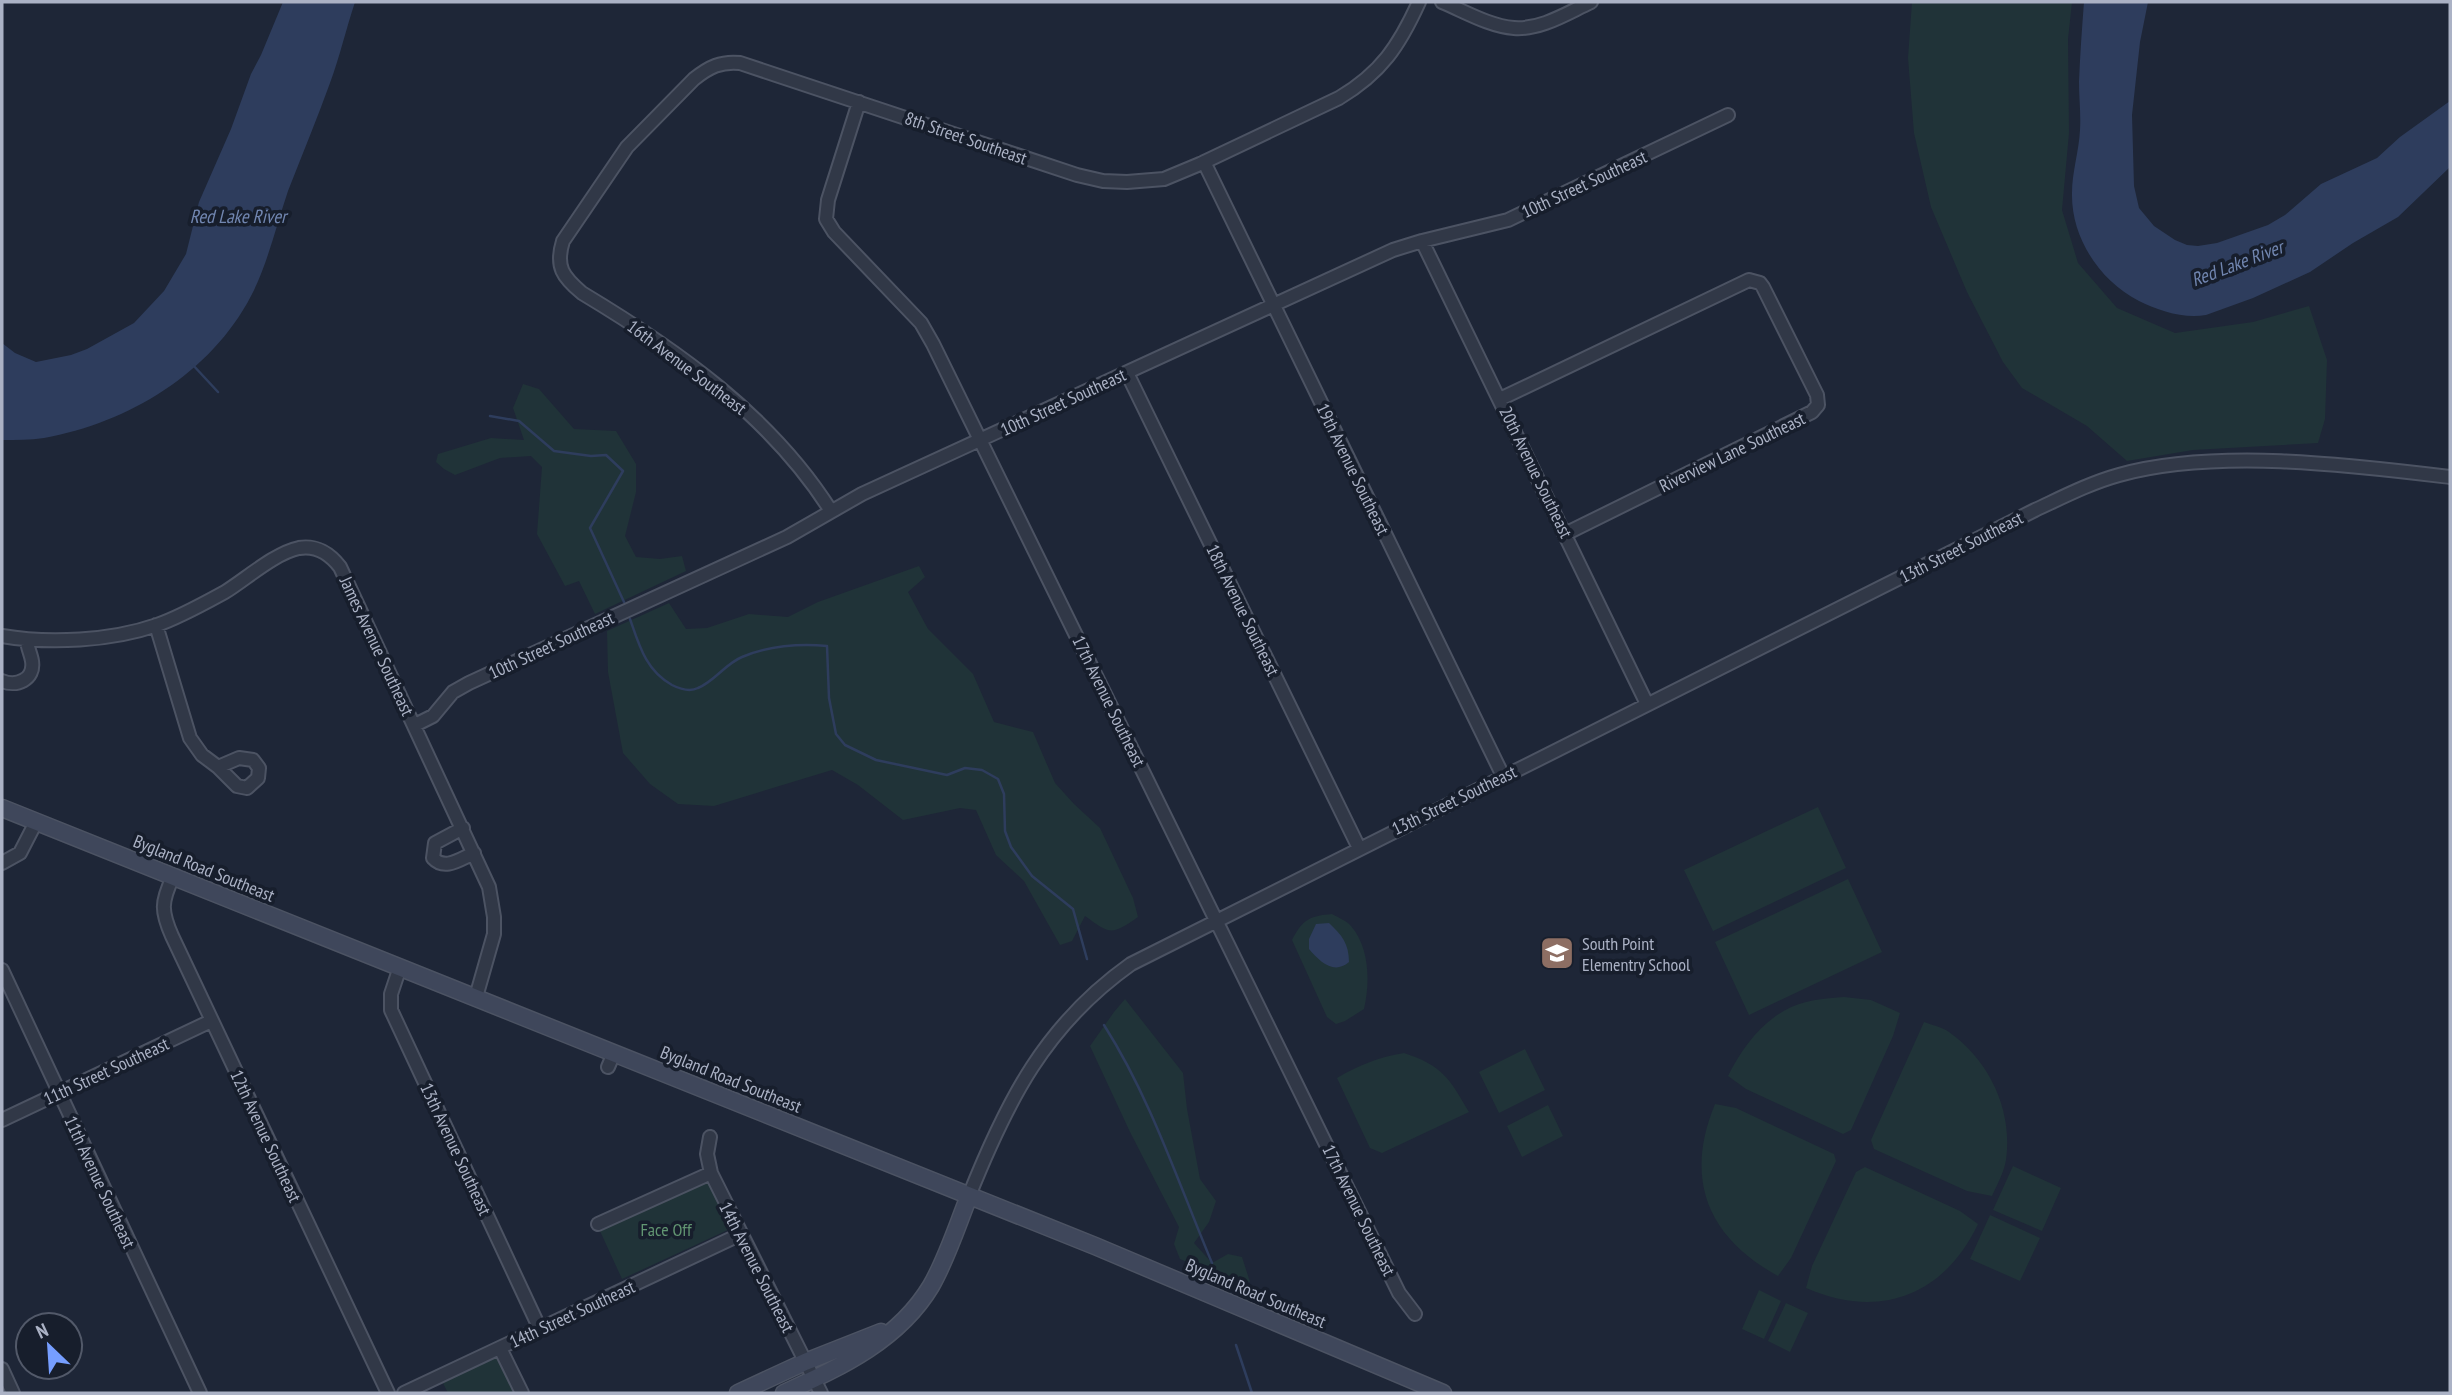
<svg xmlns="http://www.w3.org/2000/svg" width="2452" height="1395" viewBox="0 0 2452 1395" font-family="'PT Sans Narrow',sans-serif">
<style>
.green{fill:#203338}
.water{fill:#2e3d5d}
.lines{fill:none;stroke-linecap:round;stroke-linejoin:round}
.stream{stroke:#2e3d5d;stroke-width:2.5}
.street-casing{stroke:#4c5363;stroke-width:16}
.secondary-casing{stroke:#4c5363;stroke-width:19}
.street{stroke:#313847;stroke-width:12}
.secondary{stroke:#3f475b;stroke-width:16}
.labels{text-anchor:middle;dominant-baseline:central;stroke-width:7;stroke-linejoin:round;paint-order:stroke}
.street-label{font-size:18px;fill:#abb2c5;stroke:#171e2c}
.poi-label{font-size:18px;fill:#abb2c5;stroke:#171e2c;text-anchor:start}
.park-label{font-size:18px;fill:#629672;stroke:#171e2c}
.water-label{font-size:19px;font-style:italic;fill:#7186b0;stroke:#171e2c}
</style>
<rect width="100%" height="100%" fill="#1e2637"/>
<!-- green -->
<path class="green" d="M1912,2H2072L2068,39L2069,133L2062,210L2078,263L2117,308L2175,333L2253,322L2309,306L2327,360L2325,419L2318,443L2193,450L2127,461L2087,426L2022,388L2003,362L1967,292L1931,207L1914,133L1908,58Z
M523,384L539,389L574,429L616,431L636,464V492L625,536L636,557L660,559L682,556L686,571L595,614L579,581L565,586L537,534L542,467L531,456L500,458L455,475L444,469L436,462L438,454L491,438L524,440L513,408Z
M919,566L925,577L908,592L928,629L973,674L994,722L1033,732L1055,783L1074,804L1100,828L1133,898L1138,917C1111,936 1110,934 1085,916L1072,941L1060,945L1024,881L996,855L976,810L960,808L903,820L858,785L832,770L714,806L678,804L650,784L623,753L608,672L607,631L669,603L686,629L707,628L749,614L788,617L818,602Z
M1818,807L1846,868L1713,931L1684,870Z
M1848,879L1882,952L1749,1015L1715,942Z
M1332,914C1339,918 1347,921 1351,926C1370,948 1370,983 1364,1009L1345,1021L1336,1024L1327,1017L1292,940C1303,919 1310,916 1332,914Z
M1844,997L1871,1000L1900,1013L1893,1036L1851,1130L1843,1134L1746,1089L1728,1076C1744,1044 1769,1011 1806,1002C1818,999 1831,998 1844,997Z
M1125,999L1183,1073L1187,1109L1200,1179L1216,1201L1209,1222L1194,1243L1212,1263L1228,1254L1242,1257L1250,1282L1232,1281L1180,1259L1174,1244L1179,1227L1130,1132L1090,1046L1114,1012Z
M1924,1022C1932,1025 1942,1027 1949,1032C1990,1061 2013,1111 2006,1160C2004,1172 1997,1185 1992,1196L1967,1191L1874,1149L1871,1140Z
M1525,1049L1545,1090L1499,1113L1479,1072Z
M1404,1053C1443,1066 1449,1078 1469,1112L1382,1153L1370,1148L1337,1078C1359,1065 1379,1057 1404,1053Z
M1715,1104L1736,1108L1834,1154L1836,1161L1791,1258L1778,1276C1707,1237 1684,1179 1715,1104Z
M1548,1105L1563,1136L1522,1157L1507,1126Z
M2013,1166L2061,1188L2042,1231L1993,1210Z
M1865,1167L1960,1211L1978,1224C1944,1296 1879,1320 1806,1288L1812,1266L1856,1172Z
M709,1180L732,1228L622,1279L600,1231Z
M1990,1215L2040,1238L2020,1281L1970,1259Z
M1759,1290L1781,1301L1764,1339L1742,1329Z
M1786,1303L1808,1313L1790,1352L1768,1341Z
M501,1354L521,1393H448L443,1383Z"/>
<!-- water -->
<path class="water" d="M283,2H355C346,29 340,56 330,83C317,119 302,155 288,191C276,226 268,263 251,296C211,373 128,423 44,438C30,440 16,440 2,440V343L15,353L36,362L71,355L87,349L134,323L164,291L186,254L199,202L231,129L251,74L261,55Z
M2084,2H2148L2140,42L2132,115L2134,186L2139,208L2154,226L2175,240L2187,245L2198,246L2217,243L2268,225L2285,215L2321,184L2377,158L2400,137L2450,101V167L2398,217L2353,243L2310,272L2253,298L2206,315C2184,319 2159,311 2139,301C2100,281 2071,238 2072,193C2072,172 2079,151 2080,130C2081,114 2079,98 2079,82C2080,55 2082,28 2084,2Z
M1329,923C1342,935 1349,944 1349,962C1334,975 1320,962 1309,949V939L1316,924Z"/>
<g class="lines">
<!-- stream -->
<path class="stream" d="M192,364L218,392
M490,416L519,421L554,451L591,456L606,455L623,471L590,528L624,602
M630,619C639,645 646,671 672,685C680,689 690,692 698,688C715,681 725,664 742,657C767,646 800,643 827,646L829,698L836,734L845,745L876,760L947,775L965,768L982,770L998,779L1004,794L1005,831L1011,847L1032,876L1073,909L1087,959
M1104,1025C1151,1099 1178,1182 1212,1263
M1236,1345L1252,1393"/>
<!-- street casing -->
<g class="street-casing">
<path id="street" d="M1442,2C1464,11 1489,26 1514,28C1541,30 1567,13 1591,2
M859,102L828,200L826,219L834,232L921,323L933,344L1399,1293L1415,1314
M1204,162L1503,776
M1422,241L1647,704
M1127,373L1359,848
M1500,399L1749,280L1760,283L1763,287L1817,395L1818,405L1812,412L1565,534
M831,511C771,416 677,350 582,293C563,277 555,267 563,241L627,147L694,79C709,67 721,61 740,63L1077,175L1103,181L1127,182L1164,179L1200,164L1339,98C1381,73 1399,46 1419,2
M156,625L190,738L202,755L218,767
M2,636C49,644 111,641 157,625C180,617 203,604 225,592C246,579 275,553 299,548C316,545 330,554 340,567L489,887L494,917V934L476,997
M2,681C16,687 35,680 32,661C31,654 27,647 27,640
M415,725L433,716L453,692L469,683L787,537L862,494L1393,250L1422,241L1508,220L1728,115
M239,758L253,760L259,768L258,778L247,788L237,786L218,767Z
M463,828L435,843L433,858C445,871 460,859 474,853
M2,863L20,853L36,822
M173,877C161,902 161,911 172,936L388,1393
M400,967L391,994V1010L540,1329
M2,970L200,1393
M608,1067L614,1053
M2,1120L211,1021
M710,1137L707,1154L711,1173L821,1393
M969,1196C1007,1101 1045,1025 1131,964L2035,510C2063,497 2090,483 2119,475C2216,448 2351,465 2450,477
M598,1224L711,1173
M500,1348L522,1393
M2,1369L13,1393
M404,1393L741,1234"/>
</g>
<!-- secondary casing -->
<g class="secondary-casing">
<path id="secondary" d="M2,808L1095,1246L1443,1393
M738,1393L805,1362L881,1332
M784,1393C840,1367 898,1341 931,1286C947,1258 957,1226 969,1196"/>
</g>
<!-- street -->
<use href="#street" class="street"/>
<!-- secondary -->
<use href="#secondary" class="secondary"/>
</g>
<!-- icons -->
<defs>
<g id="school-square" transform="scale(1.75)"><rect x="-9" y="-9" width="18" height="18" rx="4" fill="#8d6e63" stroke="#171e2c"/><path d="M0-5L7-2L0 1L-7-2ZM-4 1L0 2.5L4 1V4Q0 6-4 4Z" fill="#fff"/></g>
</defs>
<g fill-rule="evenodd">
<use href="#school-square" x="1557" y="953"/>
</g>
<g class="labels">
<!-- street labels -->
<g class="street-label">
<text transform="translate(966 138) rotate(19)">8th Street Southeast</text>
<text transform="translate(1584 184) rotate(-25)">10th Street Southeast</text>
<text transform="translate(687 367) rotate(37)">16th Avenue Southeast</text>
<text transform="translate(1063 402) rotate(-25)">10th Street Southeast</text>
<text transform="translate(1732 452) rotate(-26)">Riverview Lane Southeast</text>
<text transform="translate(1353 469) rotate(64)">19th Avenue Southeast</text>
<text transform="translate(1536 472) rotate(64)">20th Avenue Southeast</text>
<text transform="translate(1961 547) rotate(-27)">13th Street Southeast</text>
<text transform="translate(1243 610) rotate(64)">18th Avenue Southeast</text>
<text transform="translate(551 645) rotate(-25)">10th Street Southeast</text>
<text transform="translate(377 646) rotate(65)">James Avenue Southeast</text>
<text transform="translate(1109 701) rotate(64)">17th Avenue Southeast</text>
<text transform="translate(1454 800) rotate(-26)">13th Street Southeast</text>
<text transform="translate(204 868) rotate(22)">Bygland Road Southeast</text>
<text transform="translate(106 1071) rotate(-25)">11th Street Southeast</text>
<text transform="translate(731 1079) rotate(22)">Bygland Road Southeast</text>
<text transform="translate(266 1136) rotate(65)">12th Avenue Southeast</text>
<text transform="translate(456 1149) rotate(65)">13th Avenue Southeast</text>
<text transform="translate(100 1182) rotate(65)">11th Avenue Southeast</text>
<text transform="translate(1359 1210) rotate(64)">17th Avenue Southeast</text>
<text transform="translate(757 1267) rotate(63)">14th Avenue Southeast</text>
<text transform="translate(1256 1293) rotate(23)">Bygland Road Southeast</text>
<text transform="translate(572 1314) rotate(-25)">14th Street Southeast</text>
</g>
<!-- poi labels -->
<g class="poi-label">
<text x="1582" y="943">South Point<tspan x="1582" dy="21">Elementry School</tspan></text>
</g>
<!-- park labels -->
<g class="park-label">
<text x="666" y="1229">Face Off</text>
</g>
<!-- water labels -->
<g class="water-label">
<text x="238" y="216">Red Lake River</text>
<text transform="translate(2237 263) rotate(-21)">Red Lake River</text>
</g>
</g>
<!-- border -->
<rect width="2452" height="1395" fill="none" stroke="#abb2c5" stroke-width="7"/>
<!-- north arrow -->
<g transform="translate(49 1346) rotate(335)"><circle r="33" fill="#171e2c" stroke="#525969" stroke-width="2"/>
<path d="M0-5L12 26L0 18L-12 26Z" fill="#769eff"/>
<text y="-10" font-size="19" font-weight="bold" text-anchor="middle" fill="#abb2c5">N</text>
</g>
</svg>
